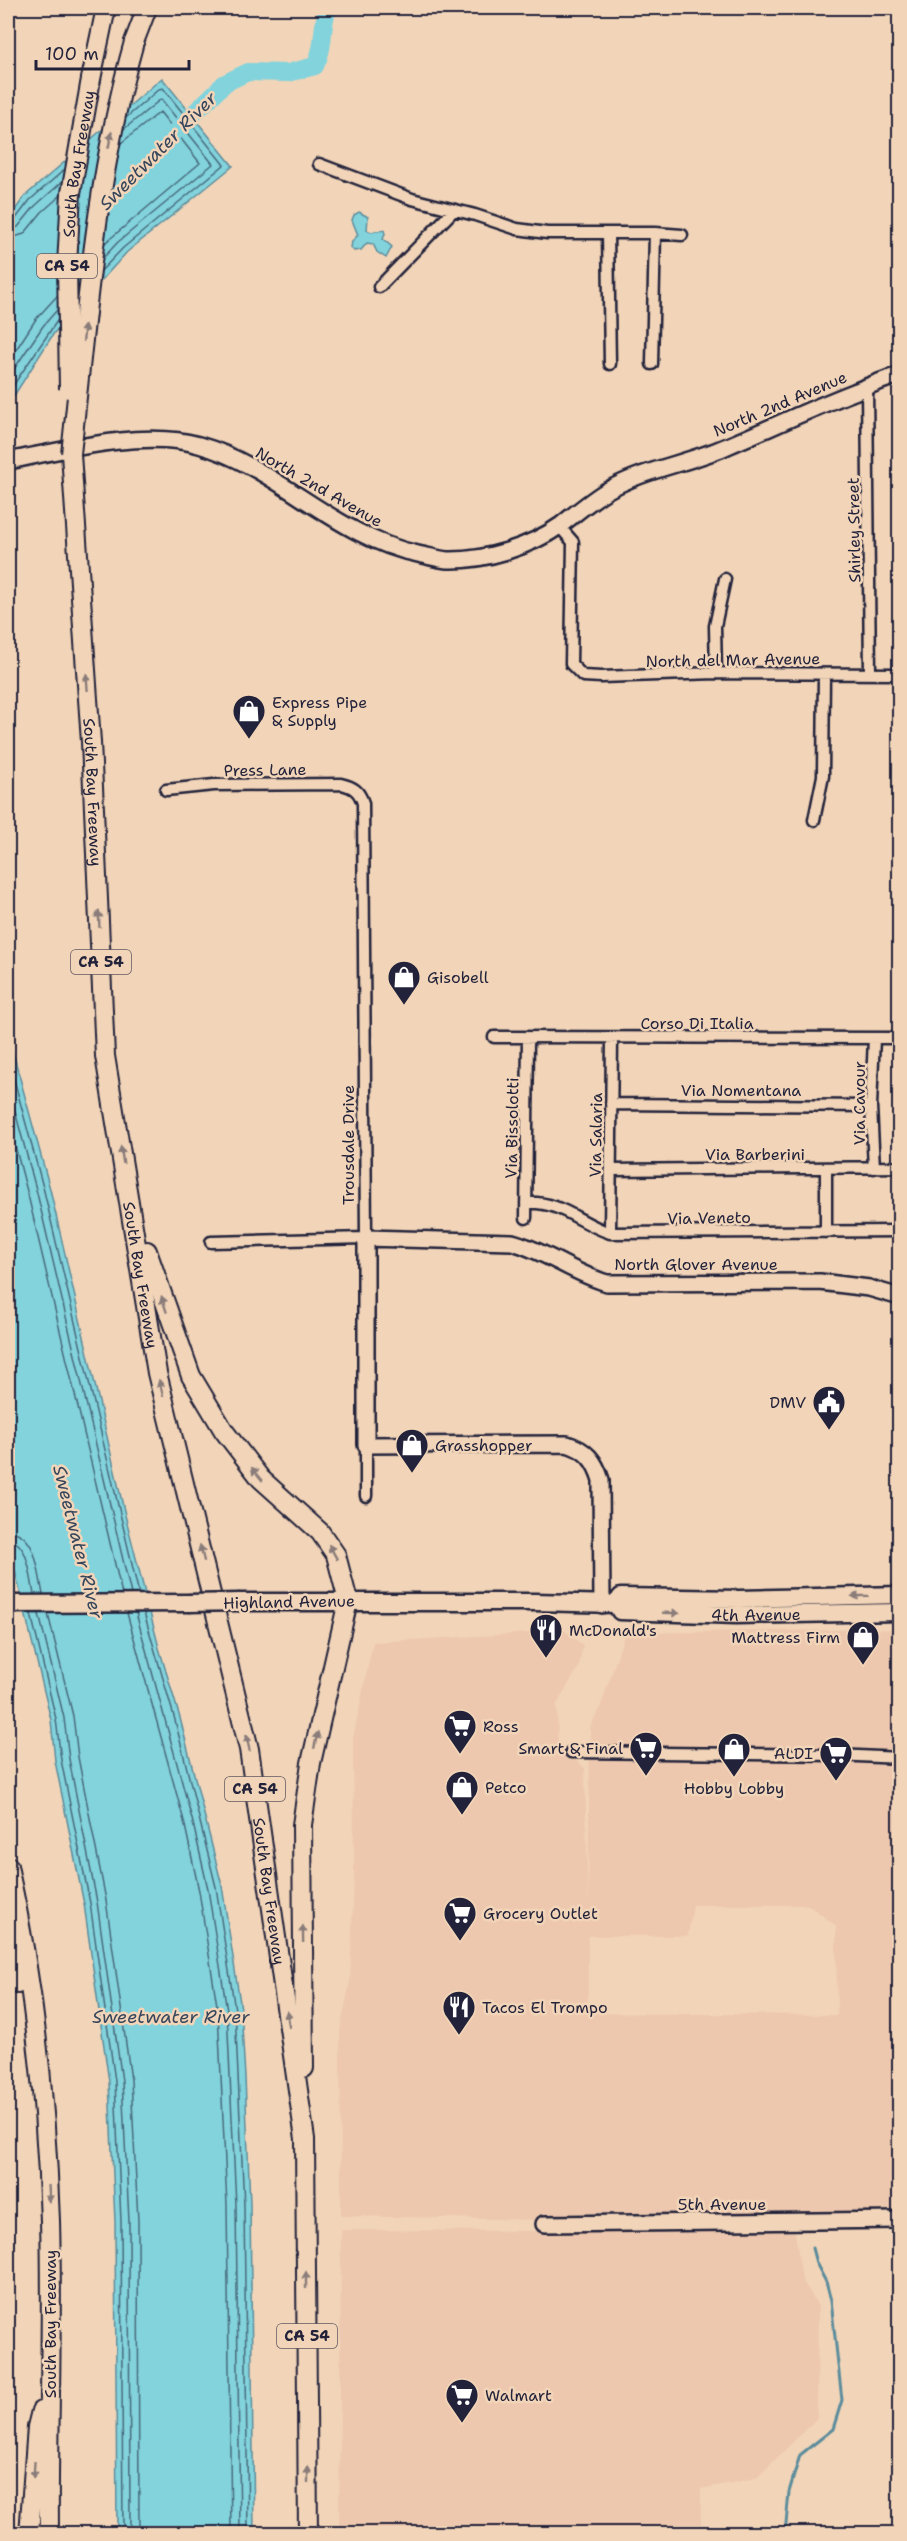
<svg xmlns="http://www.w3.org/2000/svg" width="907" height="2541" viewBox="0 0 907 2541" font-family="'Shantell Sans',sans-serif">
<style>
.built{fill:#edc8ae;fill-rule:evenodd}
.water{fill:#82d3dc;stroke:#5c8c9c;stroke-width:1.5}
.lines{fill:none;stroke-linecap:round;stroke-linejoin:round}
.shore{stroke:#48697b;stroke-width:1.5}
.stream{stroke:#5c8c9c;stroke-width:3}
.river{stroke:#82d3dc;stroke-width:18}
.street-casing{stroke:#22223b;stroke-width:15}
.secondary-casing{stroke:#22223b;stroke-width:20}
.primary-casing{stroke:#22223b;stroke-width:21}
.highway-casing{stroke:#22223b;stroke-width:22}
.street{stroke:#f2d5b8;stroke-width:10}
.secondary{stroke:#f2d5b8;stroke-width:15}
.primary{stroke:#f2d5b8;stroke-width:16}
.highway{stroke:#f2d5b8;stroke-width:18}
.primary-bridge-casing{stroke:#22223b;stroke-width:21;stroke-linecap:butt}
.highway-bridge-casing{stroke:#22223b;stroke-width:22;stroke-linecap:butt}
.primary-bridge{stroke:#f2d5b8;stroke-width:16}
.highway-bridge{stroke:#f2d5b8;stroke-width:18}
.oneway{fill:#8a7c7a}
.labels{text-anchor:middle;dominant-baseline:central;stroke-width:5;stroke-linejoin:round;paint-order:stroke}
.shield{fill:#f2d5b8;stroke:#605860;stroke-width:1.5}
.shield-label{font-size:15px;font-weight:bold;fill:#22223b}
.street-label{font-size:16px;fill:#22223b;stroke:#f2d5b8}
.poi-label{font-size:16px;fill:#22223b;stroke:#f2d5b8;text-anchor:start}
.water-label{font-size:18px;font-style:italic;fill:#35455b;stroke:#f2d5b8}
</style>
<rect width="100%" height="100%" fill="#f2d5b8"/>
<filter id="ink" filterUnits="userSpaceOnUse"><feTurbulence type="fractalNoise" baseFrequency=".0167" numOctaves="2"/><feDisplacementMap in="SourceGraphic" scale="12" xChannelSelector="R" yChannelSelector="G"/><feConvolveMatrix kernelMatrix="1 2 1 2 8 2 1 2 1" color-interpolation-filters="sRGB"/></filter>
<g filter="url(#ink)">
<!-- built -->
<path class="built" d="M899,1629V2213H586L543,2220L341,2216L340,2030L350,1982L354,1874L353,1738L373,1642L565,1631L583,1645L579,1667L557,1704L558,1746L585,1768L588,1904L590,1727L601,1705L625,1633ZM693,1905H808L836,1926L837,2015L588,2013V1936H688Z
M341,2230L795,2232L802,2279L818,2306L817,2418L757,2478L701,2489V2533L339,2534Z"/>
<!-- water -->
<path class="water" d="M162,78L233,166L127,252L54,333L8,405V220L25,196Z
M359,212L368,217L367,230L371,232L384,230L385,234L383,239L392,247L386,258L377,252L373,244L367,243L361,250L354,251L351,248L352,241L358,235L352,220L354,215Z
M8,1034L50,1189L125,1515L159,1648L180,1718L222,1886L241,2009L245,2077L250,2204L254,2533H117L115,2222L109,2082L84,1904L55,1761L51,1720L8,1542Z"/>
<g class="lines">
<!-- shore -->
<path class="shore" d="M8,222L14,221L30,200L64,170
M8,230L18,227L35,206L62,182
M8,239L24,234L42,212L60,196
M105,243L200,163L160,112L121,143
M103,258L118,242L213,164L161,99L124,129
M101,271L123,248L224,165L163,88L159,89L127,117
M8,362L36,319L57,296
M8,378L43,326L57,310
M8,393L57,321
M8,1057L44,1191L139,1594
M8,1085L37,1193L131,1594
M8,1119L28,1195L122,1594
M8,1531C37,1532 38,1572 43,1594
M8,1540C29,1541 30,1577 34,1594
M127,1613L184,1821L199,1891L218,2012L227,2205L231,2534
M136,1613L192,1819L208,1889L227,2011L236,2205L240,2534
M144,1613L175,1720L216,1887L235,2010L244,2205L248,2534
M31,1614L56,1719L61,1760L90,1903L115,2081L121,2222L123,2534
M39,1614L64,1718L69,1759L97,1902L122,2081L129,2221L130,2534
M48,1614L73,1716L78,1757L106,1900L131,2080L138,2221L139,2534"/>
<!-- stream -->
<path class="stream" d="M785,2534L789,2492L800,2455L833,2429L842,2400L831,2301L826,2282L816,2263L812,2248"/>
<!-- river -->
<path class="river" d="M176,131L225,83L248,72L288,73L315,66C326,44 320,30 328,8"/>
<!-- street casing -->
<g class="street-casing">
<path id="street" d="M319,164L412,199L475,215L517,229L547,233H655L682,235
M608,233L610,364
M379,287L454,210
M652,364L655,233
M867,387L870,674
M559,526L573,542L571,664L583,676L601,677L716,673L900,674
M716,673L715,626L725,579
M166,790L214,785L341,784C354,787 359,791 363,803L366,1238L211,1242
M814,820L823,776L824,674
M494,1037L900,1038
M611,1104L871,1106
M874,1168L871,1106L874,1038
M826,1169V1232
M611,1170L900,1167
M526,1203C562,1201 577,1222 610,1233L900,1231
M526,1218L528,1038
M610,1233L612,1038
M366,1496V1445
M571,1752L837,1755L900,1758"/>
</g>
<!-- secondary casing -->
<g class="secondary-casing">
<path id="secondary" d="M8,461C63,450 145,429 199,445C278,467 335,537 418,554C428,556 438,559 447,560C485,561 530,547 561,525C576,513 591,500 608,490C645,469 686,464 725,447C768,429 810,409 854,392C869,386 884,379 900,375
M602,1605L601,1480C595,1461 587,1450 567,1444L366,1445V1238L512,1242C546,1251 572,1273 607,1283L820,1282L869,1288L900,1297
M544,2224L900,2220"/>
</g>
<!-- primary casing -->
<g class="primary-casing">
<g id="primary">
<path d="M240,1602H534L616,1604"/>
<path d="M8,1604L189,1603"/>
<path id="s1" d="M616,1604L620,1611L736,1615L900,1612"/>
<path d="M616,1604L621,1597L739,1599L900,1595"/>
</g>
</g>
<!-- highway casing -->
<g class="highway-casing">
<g id="highway">
<path d="M134,42L147,8"/>
<path d="M91,79L106,8"/>
<path id="s2" d="M71,454L91,742L105,1056L157,1373L249,1749L305,2139L308,2534"/>
<path d="M147,1251L191,1376L224,1431L261,1479L320,1532L336,1555L348,1601L311,1763L302,1825L304,2068"/>
<path d="M8,1866C34,1982 46,2101 50,2221C53,2325 48,2429 49,2534"/>
<path d="M8,1929L18,1984"/>
<path d="M29,2534L37,2427L41,2411"/>
</g>
</g>
<!-- street -->
<use href="#street" class="street"/>
<!-- secondary -->
<use href="#secondary" class="secondary"/>
<!-- primary -->
<use href="#primary" class="primary"/>
<!-- highway -->
<use href="#highway" class="highway"/>
<!-- primary-bridge casing -->
<g class="primary-bridge-casing">
<path id="primary-bridge" d="M189,1603L240,1602"/>
</g>
<!-- highway-bridge casing -->
<g class="highway-bridge-casing">
<g id="highway-bridge">
<path id="s3" d="M69,389L67,265L71,193L91,79"/>
<path d="M71,454C86,316 96,176 134,42"/>
</g>
</g>
<!-- primary-bridge -->
<use href="#primary-bridge" class="primary-bridge"/>
<!-- highway-bridge -->
<use href="#highway-bridge" class="highway-bridge"/>
</g>
<!-- one-way arrows -->
<defs><path id="oneway-solid" d="M-6-.8H1V-3.2L6.5 0L1 3.2V.8H-6Z" transform="scale(1.5)"/></defs>
<g class="oneway">
<use href="#oneway-solid" transform="translate(110 140) rotate(-79)"/>
<use href="#oneway-solid" transform="translate(84 333) rotate(-84)"/>
<use href="#oneway-solid" transform="translate(87 682) rotate(-94)"/>
<use href="#oneway-solid" transform="translate(99 919) rotate(-93)"/>
<use href="#oneway-solid" transform="translate(122 1155) rotate(-99)"/>
<use href="#oneway-solid" transform="translate(164 1304) rotate(-108)"/>
<use href="#oneway-solid" transform="translate(161 1388) rotate(-104)"/>
<use href="#oneway-solid" transform="translate(257 1474) rotate(-130)"/>
<use href="#oneway-solid" transform="translate(333 1552) rotate(-119)"/>
<use href="#oneway-solid" transform="translate(202 1553) rotate(-104)"/>
<use href="#oneway-solid" transform="translate(860 1596) rotate(179)"/>
<use href="#oneway-solid" transform="translate(671 1613) rotate(2)"/>
<use href="#oneway-solid" transform="translate(316 1740) rotate(-77)"/>
<use href="#oneway-solid" transform="translate(248 1743) rotate(-102)"/>
<use href="#oneway-solid" transform="translate(303 1934) rotate(-91)"/>
<use href="#oneway-solid" transform="translate(288 2019) rotate(-98)"/>
<use href="#oneway-solid" transform="translate(49 2194) rotate(87)"/>
<use href="#oneway-solid" transform="translate(306 2280) rotate(-90)"/>
<use href="#oneway-solid" transform="translate(34 2470) rotate(94)"/>
<use href="#oneway-solid" transform="translate(308 2475) rotate(-90)"/>
</g>
</g>
<!-- icons -->
<defs>
<g id="shop-pin" transform="scale(1.725)"><path d="M0 17L-7.5 6A9.5 9.5 0 1 1 7.5 6Z" fill="#22223b" stroke="#f2d5b8"/><path d="M-5-2.5h2.3a2.7 3.5 0 0 1 5.4 0H5L5.5 6h-11ZM-1.5-2.5h3a1.5 2.3 0 0 0-3 0Z" fill="#fff"/></g>
<g id="civic-pin" transform="scale(1.725)"><path d="M0 17L-7.5 6A9.5 9.5 0 1 1 7.5 6Z" fill="#22223b" stroke="#f2d5b8"/><path d="M-.6-6.5H3V-4.5H.6V-3L4-1V1h2V6H-6V1h2V-1L-.6-3ZM-1.2 2.5V6h2.4V2.5Z" fill="#fff"/></g>
<g id="restaurant-pin" transform="scale(1.725)"><path d="M0 17L-7.5 6A9.5 9.5 0 1 1 7.5 6Z" fill="#22223b" stroke="#f2d5b8"/><path d="M-5-6h1v4h1v-4h1v4h1v-4h1v5L-1.5 .5V6h-2V.5L-5-1ZM5-6V6H3V1.5H1.5Q1.5-4 5-6Z" fill="#fff"/></g>
<g id="supermarket-pin" transform="scale(1.725)"><path d="M0 17L-7.5 6A9.5 9.5 0 1 1 7.5 6Z" fill="#22223b" stroke="#f2d5b8"/><path d="M-6-5.5h2.5l.6 2H6L4.5 2H-2.5L-4.4-4H-6ZM-1.5 3.2a1.3 1.3 0 1 0 .1 0ZM3 3.2a1.3 1.3 0 1 0 .1 0Z" fill="#fff"/></g>
</defs>
<g fill-rule="evenodd">
<use href="#shop-pin" x="249" y="711"/>
<use href="#shop-pin" x="404" y="977"/>
<use href="#civic-pin" x="829" y="1402"/>
<use href="#shop-pin" x="412" y="1445"/>
<use href="#restaurant-pin" x="546" y="1630"/>
<use href="#shop-pin" x="863" y="1637"/>
<use href="#supermarket-pin" x="460" y="1726"/>
<use href="#supermarket-pin" x="646" y="1748"/>
<use href="#shop-pin" x="734" y="1749"/>
<use href="#supermarket-pin" x="836" y="1753"/>
<use href="#shop-pin" x="462" y="1787"/>
<use href="#supermarket-pin" x="460" y="1913"/>
<use href="#restaurant-pin" x="459" y="2007"/>
<use href="#supermarket-pin" x="462" y="2395"/>
</g>
<g class="labels">
<!-- shield labels -->
<g class="shield">
<rect x="37" y="254" width="60" height="24" rx="4.5"/>
<rect x="71" y="950" width="60" height="24" rx="4.5"/>
<rect x="225" y="1777" width="60" height="24" rx="4.5"/>
<rect x="277" y="2324" width="60" height="24" rx="4.5"/>
</g>
<g class="shield-label">
<text x="67" y="266">CA 54</text>
<text x="101" y="962">CA 54</text>
<text x="255" y="1789">CA 54</text>
<text x="307" y="2336">CA 54</text>
</g>
<!-- street labels -->
<g class="street-label">
<text stroke="none"><textPath href="#s3" startOffset="226">South Bay Freeway</textPath></text>
<text transform="translate(780 404) rotate(-23)">North 2nd Avenue</text>
<text transform="translate(319 487) rotate(30)">North 2nd Avenue</text>
<text transform="translate(854 530) rotate(-91)">Shirley Street</text>
<text transform="translate(733 660) rotate(-1)">North del Mar Avenue</text>
<text transform="translate(265 770) rotate(-1)">Press Lane</text>
<text stroke="none"><textPath href="#s2" startOffset="339">South Bay Freeway</textPath></text>
<text x="697" y="1023">Corso Di Italia</text>
<text x="741" y="1090">Via Nomentana</text>
<text transform="translate(859 1103) rotate(-90)">Via Cavour</text>
<text transform="translate(512 1128) rotate(-89)">Via Bissolotti</text>
<text transform="translate(596 1135) rotate(-89)">Via Salaria</text>
<text transform="translate(348 1145) rotate(-90)">Trousdale Drive</text>
<text x="755" y="1154">Via Barberini</text>
<text transform="translate(709 1218) rotate(-1)">Via Veneto</text>
<text x="696" y="1264">North Glover Avenue</text>
<text stroke="none"><textPath href="#s2" startOffset="825">South Bay Freeway</textPath></text>
<text transform="translate(289 1602) rotate(-1)">Highland Avenue</text>
<text stroke="none"><textPath href="#s1" startOffset="144">4th Avenue</textPath></text>
<text stroke="none"><textPath href="#s2" startOffset="1455">South Bay Freeway</textPath></text>
<text x="722" y="2204">5th Avenue</text>
<text transform="translate(50 2324) rotate(-90)">South Bay Freeway</text>
</g>
<!-- poi labels -->
<g class="poi-label">
<text x="272" y="702">Express Pipe<tspan x="272" dy="18">&amp; Supply</tspan></text>
<text x="427" y="977">Gisobell</text>
<text x="806" y="1402" text-anchor="end">DMV</text>
<text x="435" y="1445">Grasshopper</text>
<text x="569" y="1630">McDonald's</text>
<text x="840" y="1637" text-anchor="end">Mattress Firm</text>
<text x="483" y="1726">Ross</text>
<text x="623" y="1748" text-anchor="end">Smart &amp; Final</text>
<text x="813" y="1753" text-anchor="end">ALDI</text>
<text x="485" y="1787">Petco</text>
<text x="734" y="1788" text-anchor="middle">Hobby Lobby</text>
<text x="483" y="1913">Grocery Outlet</text>
<text x="482" y="2007">Tacos El Trompo</text>
<text x="485" y="2395">Walmart</text>
</g>
<!-- water labels -->
<g class="water-label">
<text transform="translate(158 151) rotate(-45)">Sweetwater River</text>
<text transform="translate(78 1542) rotate(76)">Sweetwater River</text>
<text x="171" y="2017">Sweetwater River</text>
</g>
</g>
<!-- margin -->
<rect width="907" height="2541" fill="none" stroke="#f2d5b8" stroke-width="30"/>
<rect x="15" y="15" width="877" height="2511" fill="none" stroke="#22223b" stroke-width="2" filter="url(#ink)"/>
<!-- scale -->
<path d="M36 60v9h153v-9" fill="none" stroke="#22223b" stroke-width="3"/>
<text x="45" y="60" font-size="18" fill="#22223b" stroke="#f2d5b8" stroke-width="4.5" paint-order="stroke">100 m</text>
</svg>
